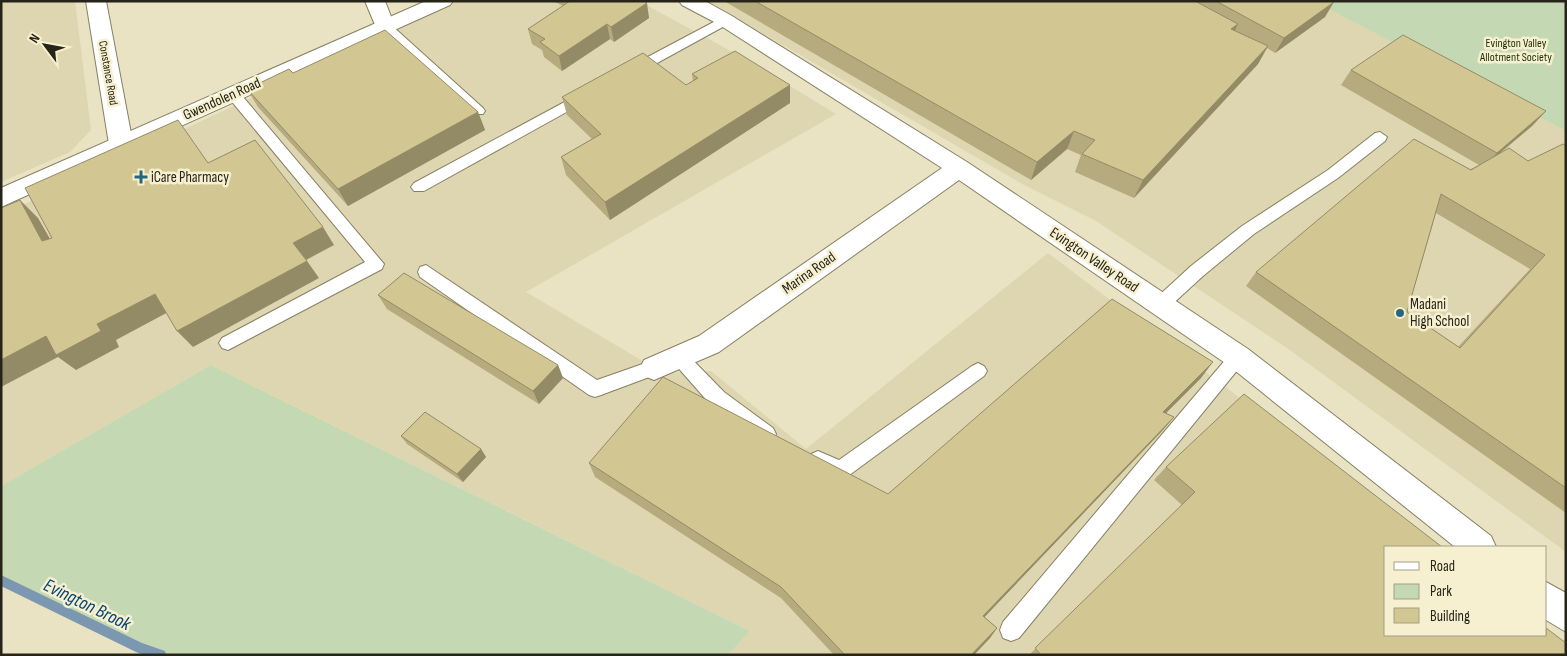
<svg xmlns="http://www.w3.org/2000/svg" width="1567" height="656" viewBox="0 0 1567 656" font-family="'Sofia Sans Condensed',sans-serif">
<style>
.built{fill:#ded6b0}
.green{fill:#c4d9b3}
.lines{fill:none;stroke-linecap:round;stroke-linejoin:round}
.stream{fill:#7c97b0;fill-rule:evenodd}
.service-casing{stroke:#868064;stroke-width:2}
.minor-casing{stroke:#868064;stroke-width:2}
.tertiary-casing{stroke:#868064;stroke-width:2}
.service{fill:#fff;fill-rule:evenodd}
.minor{fill:#fff;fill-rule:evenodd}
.tertiary{fill:#fff;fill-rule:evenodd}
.wall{fill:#b5ab7e;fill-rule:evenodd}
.shaded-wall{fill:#938b66}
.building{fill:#d2c792;stroke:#938b66;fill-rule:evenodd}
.poi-dot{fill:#27677b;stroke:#f6f0d0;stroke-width:2}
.labels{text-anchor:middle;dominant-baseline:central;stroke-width:5;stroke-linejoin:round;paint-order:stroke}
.far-park-label{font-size:12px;fill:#1a3100;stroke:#f6f0d0}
.far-street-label{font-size:12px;fill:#262318;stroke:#f6f0d0}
.street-label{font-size:15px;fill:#262318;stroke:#f6f0d0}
.poi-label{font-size:15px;fill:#262318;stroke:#f6f0d0;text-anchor:start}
.near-water-label{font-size:19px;font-style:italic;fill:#044374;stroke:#f6f0d0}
</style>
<rect width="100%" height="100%" fill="#e9e3c3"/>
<!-- built -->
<path class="built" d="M1,1H75L91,130L70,152L1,182Z
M458,1H639L749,61L836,114L526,292L663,373L711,371L806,449L1048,253L1297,441L1386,547V635L1555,655H728L750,631L211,365L1,486V215Z
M707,1H1315L1566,131V552L1287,348L1096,221L1024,185Z"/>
<!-- green -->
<path class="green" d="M1315,1H1566V131L1348,19Z
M211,365L249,384L750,631L728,655H161L140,648L1,580V486Z"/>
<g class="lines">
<!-- stream -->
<path class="stream" d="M1,575L142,643L165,651L166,655H144L136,652L1,586Z"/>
<!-- service casing -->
<g class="service-casing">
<path id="service" d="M725,16L730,17L732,20L730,23L637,74L632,75L625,71L627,68Z
M385,23L390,24L483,108L485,111L483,114H473L380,30L378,27L380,24Z
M233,89L238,91L384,264L382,269L228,350L222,348L219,343L222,338L365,262L228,97L226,94L228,91Z
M585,91L590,93L592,96L590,99L424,191H414L411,187L414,183Z
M1380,132L1387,137L1385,141L1338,178L1254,234L1203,276L1166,310L1160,312L1154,310L1151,305L1154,300L1191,266L1242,226L1328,170L1375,133Z
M426,265L597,380L654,360L660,363L663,368L660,373L601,395L595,397L589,395L420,277L418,272L420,267Z
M679,349L685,352L724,392L773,428L776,434L773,440L766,442L759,440L710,404L673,362L670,357L673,352Z
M1238,349L1244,352L1247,357L1244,362L1019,638L1011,641L1003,638L1000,630L1003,622L1232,352Z
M978,363L984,366L987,371L984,376L848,476L841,479L811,466L808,460L811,454L818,451L839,460L972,366Z"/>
</g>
<!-- minor casing -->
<g class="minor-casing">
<path id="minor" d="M86,1H106L133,144L129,150L121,152L113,150L109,144Z
M365,1H385L395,27L392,32L385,33L378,32Z
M679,1H705L732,16L967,162L1248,349L1491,536L1496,547H1455L1228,365L959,180L719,352L654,380L644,376L640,368L644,360L699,336L942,168L718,24L682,5Z
M1546,582L1566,593V632L1546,620Z"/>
</g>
<!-- tertiary casing -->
<g class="tertiary-casing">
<path id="tertiary" d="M426,1H453L450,5L1,207V188Z"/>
</g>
<!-- service -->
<use href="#service" class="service"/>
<!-- minor -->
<use href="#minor" class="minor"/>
<!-- tertiary -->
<use href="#tertiary" class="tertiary"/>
</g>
<!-- wall -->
<path class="wall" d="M553,1H644L649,18L614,42L610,39L562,71L544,57L542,50L532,44L528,29L563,6Z
M724,1H1332L1325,17L1275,53L1267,48L1258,64L1134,198L1075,172L1081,155L1067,149L1031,180Z
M1351,70L1546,111L1532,126L1499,154L1528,161L1566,146V513L1246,286L1256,272L1479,165L1341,85ZM1436,213L1530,269L1458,347L1407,312Z
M293,73L478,112L485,130L348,206L258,107L247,89Z
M692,74L790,85V103L610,220L566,175L561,157L592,139L567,115L562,97L686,85L693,81Z
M378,295L558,365L563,378L539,404L387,309Z
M1201,378L1166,413L1174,417L1162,431L984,617L997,628L990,638L974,655H834L781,598L595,477L589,463L888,494Z
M401,436L481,449L486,457L463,482L407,444Z
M1166,467L1566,655H1029L1182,505L1154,480Z"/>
<!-- shaded-wall -->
<path class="shaded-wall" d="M1334,2L1325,17L1275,53L1284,38Z
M647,3L649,18L614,42L611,27Z
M607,24L610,39L562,71L559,56Z
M1238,24L1229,43L1231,29Z
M1268,46L1258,64L1134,198L1143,180Z
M790,85V103L610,220L605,202Z
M1546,111L1532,126L1483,167L1497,153Z
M478,112L485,130L348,206L338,189Z
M1074,131L1067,149L1031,180L1037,162Z
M20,200L38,218L61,258L42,241Z
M323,227L334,245L306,260L293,243Z
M307,261L319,278L193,347L177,331Z
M155,294L172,310L116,340L119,347L76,370L58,357L1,387V360L46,336L97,324Z
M1213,362L1201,378L1152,427L1163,412Z
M558,365L563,378L539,404L533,391Z
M1174,417L1162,431L976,626L983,616Z
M481,449L486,457L463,482L457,474Z
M997,628L990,638L974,655H971Z"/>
<!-- building -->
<path class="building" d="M570,1H644L647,3L611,27L607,24L559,56L540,42L545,39L528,29Z
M755,1H1195L1238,24L1231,29L1268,46L1143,180L1082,154L1095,140L1074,131L1037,162Z
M1216,1H1332L1334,2L1284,38Z
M385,30L478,112L338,189L247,89L289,69L293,73Z
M1403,35L1546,111L1497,153L1351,70Z
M735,51L790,85L605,202L561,157L601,134L562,97L643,53L686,85L698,78L692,74Z
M178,120L208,163L255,140L323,227L293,243L307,261L177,331L155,294L97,324L101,331L56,355L46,336L1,360V208L20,200L42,241L52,238L25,188Z
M1414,139L1471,170L1509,148L1528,161L1563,144L1566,146V488L1256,272ZM1441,194L1545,255L1460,348L1407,312Z
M404,273L558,365L533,391L378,295Z
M1112,299L1213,362L1163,412L1174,417L983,616L997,628L971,655H845L781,587L589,463L663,377L888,494Z
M1244,394L1442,547H1386V635H1546V628L1566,643V655H1041L1035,648L1195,492L1166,467Z
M425,412L481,449L457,474L401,436Z"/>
<!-- markers -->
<g class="poi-dot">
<path d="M138.5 169.5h5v5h5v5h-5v5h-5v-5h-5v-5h5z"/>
<circle cx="1400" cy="313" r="5"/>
</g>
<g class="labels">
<!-- far-park labels -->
<g class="far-park-label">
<text x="1516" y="43">Evington Valley<tspan x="1516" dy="14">Allotment Society</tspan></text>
</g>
<!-- far-street labels -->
<g class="far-street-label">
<text transform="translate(108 73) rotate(80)">Constance Road</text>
</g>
<!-- street labels -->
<g class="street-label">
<text transform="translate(222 99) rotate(-24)">Gwendolen Road</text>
<text transform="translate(1094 260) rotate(34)">Evington Valley Road</text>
<text transform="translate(809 273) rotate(-35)">Marina Road</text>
</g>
<!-- poi labels -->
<g class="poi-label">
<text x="151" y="177">iCare Pharmacy</text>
<text x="1410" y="304">Madani<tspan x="1410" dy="17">High School</tspan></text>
</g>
<!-- near-water labels -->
<g class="near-water-label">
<text transform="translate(87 605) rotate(26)">Evington Brook</text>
</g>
</g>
<!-- border -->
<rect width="1567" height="656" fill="none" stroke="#262318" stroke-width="5"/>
<!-- legend -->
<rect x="1384" y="546" width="162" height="90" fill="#f6f0d0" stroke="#a39e86"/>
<rect x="1394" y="562" width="25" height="8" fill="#ffffff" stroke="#a39e86"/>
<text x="1430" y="571" font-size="15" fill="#262318">Road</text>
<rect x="1394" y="584" width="25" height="15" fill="#c4d9b3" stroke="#a39e86"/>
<text x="1430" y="596" font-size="15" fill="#262318">Park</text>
<rect x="1394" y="608" width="25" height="15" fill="#d2c792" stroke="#a39e86"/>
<text x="1430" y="621" font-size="15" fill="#262318">Building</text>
<!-- north arrow -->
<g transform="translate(45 45) rotate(302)" stroke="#f6f0d0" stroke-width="4" paint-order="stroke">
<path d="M0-4L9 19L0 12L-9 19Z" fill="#262318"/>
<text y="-8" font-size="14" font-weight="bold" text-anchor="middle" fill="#262318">N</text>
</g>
</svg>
